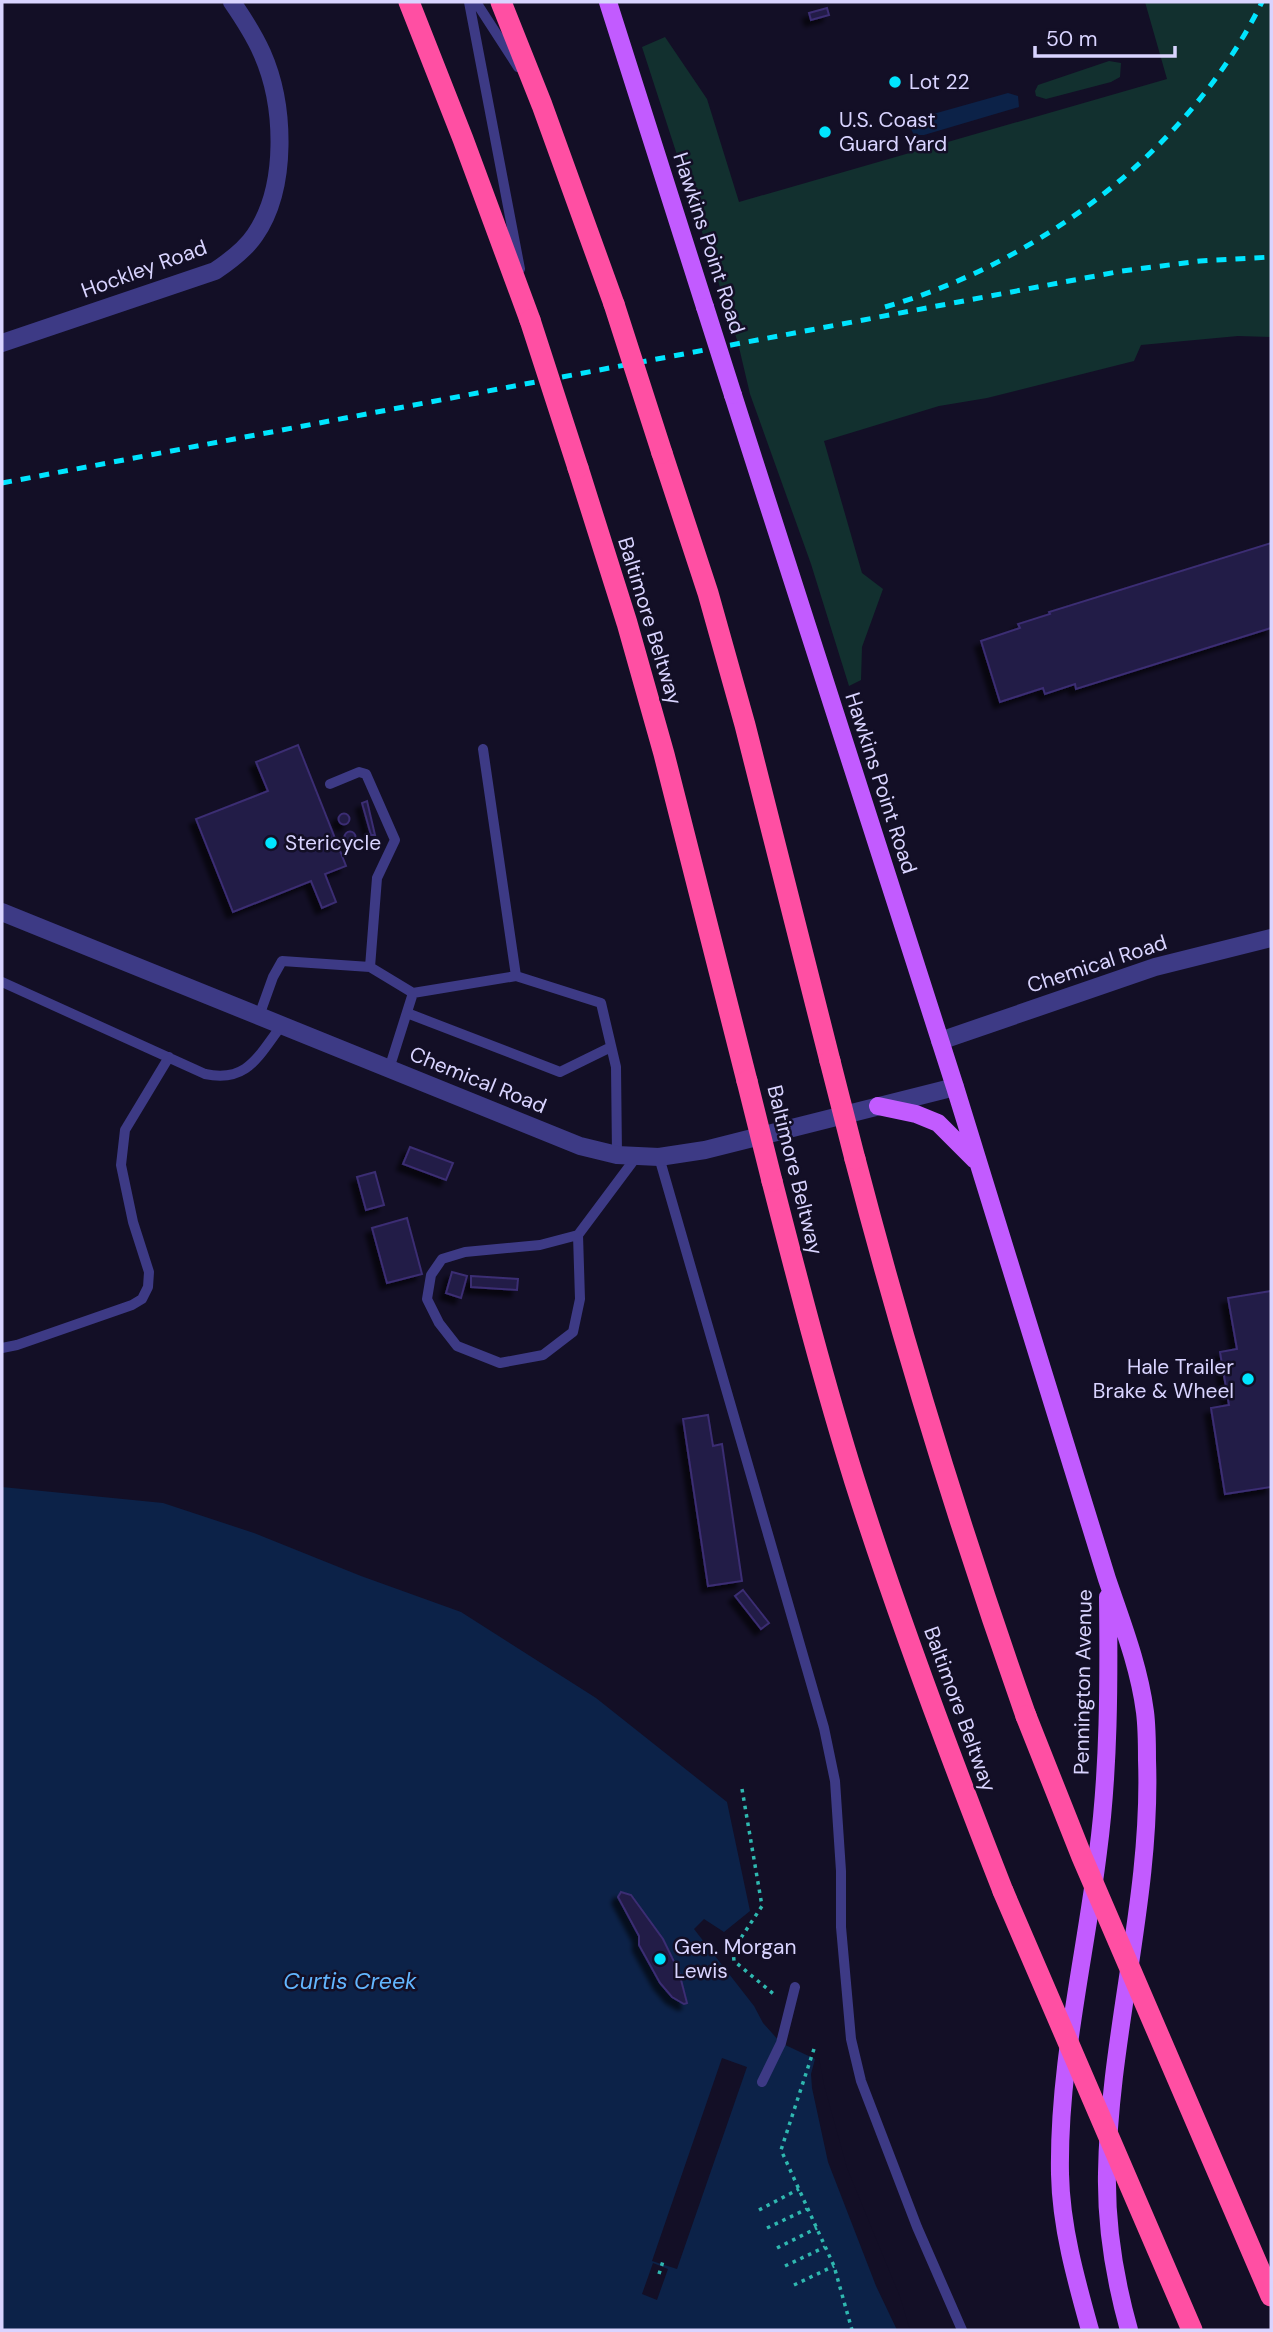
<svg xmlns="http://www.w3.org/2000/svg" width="1273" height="2332" viewBox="0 0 1273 2332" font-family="'DM Sans',sans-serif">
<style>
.green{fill:#12302f}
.water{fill:#0c2248}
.pier{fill:#130f26}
.building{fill:#241b47;stroke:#3b2d73;stroke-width:2;filter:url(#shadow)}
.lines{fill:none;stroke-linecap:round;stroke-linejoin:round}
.path{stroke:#2fb8b0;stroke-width:3.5;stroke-dasharray:3.5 5;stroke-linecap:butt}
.lane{stroke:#3d3a85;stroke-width:10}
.street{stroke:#3d3a85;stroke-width:18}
.primary{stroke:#c25bff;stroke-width:18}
.highway{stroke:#ff4fa3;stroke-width:21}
.rail{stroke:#00e5ff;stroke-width:5;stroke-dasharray:10 9;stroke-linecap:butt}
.primary-bridge{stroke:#c25bff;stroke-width:18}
.highway-bridge{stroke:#ff4fa3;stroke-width:21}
.poi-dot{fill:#00e5ff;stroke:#130f26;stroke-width:2.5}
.labels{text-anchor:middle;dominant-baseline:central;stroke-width:5;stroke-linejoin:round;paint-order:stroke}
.poi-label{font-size:21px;fill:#d9d4ff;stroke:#130f26;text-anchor:start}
.street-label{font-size:21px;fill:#d9d4ff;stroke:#130f26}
.water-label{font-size:23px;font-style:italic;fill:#62b6ff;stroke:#130f26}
</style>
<defs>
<filter id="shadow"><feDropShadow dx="-6" dy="6" stdDeviation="2" flood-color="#0009"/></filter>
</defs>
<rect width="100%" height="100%" fill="#130f26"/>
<!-- green -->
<path class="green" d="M1145,2H1271V337L1238,336L1141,345L1134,361L987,398L939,406L824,441L862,573L883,589L862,647L861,680L849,686L811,564L750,394L738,343L642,47L665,37L707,99L739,202L1167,79Z
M1109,61L1121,63L1120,77L1111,82L1046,99L1036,96L1035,91L1038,85Z"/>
<!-- water -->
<path class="water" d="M1008,93L1018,96L1019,107L924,135H914L910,127L926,116Z
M2,1487L163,1503L254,1533L361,1576L461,1612L596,1698L727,1802L750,1911L724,1932L704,1919L694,1929L754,2006L763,2023L781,2043L815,2059C832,2153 872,2241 907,2330H2Z"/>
<!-- pier -->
<path class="pier" d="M722,2058L747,2067L677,2269L652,2261Z
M819,2058L824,2085L847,2168L900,2297L910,2330H897L876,2286L828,2162L812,2088L811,2074L815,2059Z
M653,2263L668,2269L657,2300L642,2294Z"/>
<!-- building -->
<path class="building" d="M827,8L829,15L811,20L809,13Z
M1271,543V628L1076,689L1075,684L1045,694L1043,688L1000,702L981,641L1020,628L1018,624L1050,614L1049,612Z
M298,745L346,866L325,874L336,902L322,908L311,881L233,912L196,819L268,791L256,762Z
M367,801L375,835H371L362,803Z
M338.5 819a5.5 5.5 0 1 1 11 0a5.5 5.5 0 1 1-11 0Z
M344.5 837a5.5 5.5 0 1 1 11 0a5.5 5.5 0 1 1-11 0Z
M410,1147L453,1163L446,1180L403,1164Z
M375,1172L384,1205L366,1210L357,1177Z
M407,1218L422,1274L387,1283L372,1228Z
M452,1272L467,1276L461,1298L446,1293Z
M471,1276L518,1279L517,1290L471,1287Z
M1271,1291V1487L1225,1494L1211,1408L1229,1405L1220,1352L1237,1349L1228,1298Z
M708,1415L713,1446L722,1444L742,1581L708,1586L683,1419Z
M743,1590L769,1623L761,1629L735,1596Z
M621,1892L631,1895L663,1939L679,1972L687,2003L684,2004L672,1997L660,1983L639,1945V1936L618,1897Z"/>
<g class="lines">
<!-- path -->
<path class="path" d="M742,1789L762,1906L733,1950L734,1961L776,1996
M814,2049L781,2150L834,2266L852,2330
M759,2210L799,2189
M767,2228L807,2209
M777,2248L817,2228
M785,2266L825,2247
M659,2274L664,2258
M794,2285L834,2266"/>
<!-- lane -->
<path class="lane" d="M469,2L520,269
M476,2L518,67
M483,749L516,976
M370,967L413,993L389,1069
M2,982L205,1074C248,1083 258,1056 282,1025
M413,993L516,976L601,1003L616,1067L617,1155
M407,1013L560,1072L611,1047
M259,1016L273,977L282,961L370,967L377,878L395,840L366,774L359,772L330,784
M659,1157L824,1728L835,1781L841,1871V1927L851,2039L861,2081L917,2227L962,2330
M578,1235L580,1299L573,1332L543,1355L500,1363L457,1346L439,1323L427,1299L431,1275L442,1259L465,1252L540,1245L578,1235L637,1156
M2,1348L17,1345L132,1305L142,1299L148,1287L149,1272L133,1222L121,1165L125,1130L169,1057
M762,2082L781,2043L795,1987"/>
<!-- street -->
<path class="street" d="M2,343L215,271C230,261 245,250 255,235C288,187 285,105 262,53C254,35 243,18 232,2
M2,912L580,1146L617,1155L659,1157L705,1150L955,1087
M940,1041L1155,967L1271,938"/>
<!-- primary -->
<path class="primary" d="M608,2L705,307
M733,395L955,1087L1107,1579C1122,1623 1139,1666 1145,1712C1147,1728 1147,1744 1147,1760C1152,1898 1109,2035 1107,2173C1106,2224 1115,2280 1129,2330
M878,1106L916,1114L938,1123L975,1160
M1090,2330C1076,2280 1061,2227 1060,2174C1058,2067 1085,1958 1098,1852C1109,1769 1109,1681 1108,1597"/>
<!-- highway -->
<path class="highway" d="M409,2L463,139L530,320
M501,2L542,105L614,304
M662,453L708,593L745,725L830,1061
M578,468L627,623L664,754L747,1081
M855,1159C904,1347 961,1532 1026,1716
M772,1181C798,1282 824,1383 855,1482C899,1621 950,1756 1003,1891"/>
<!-- rail -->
<path class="rail" d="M885,307C1041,262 1190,149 1262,2
M2,483L1122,271L1200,261L1271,257"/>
<!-- primary-bridge -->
<path class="primary-bridge" d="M705,307L733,395"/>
<!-- highway-bridge -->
<path class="highway-bridge" d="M614,304L662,453
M530,320L578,468
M830,1061L855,1159
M747,1081L772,1181
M1026,1716L1082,1857L1271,2296
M1003,1891L1192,2330"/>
</g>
<!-- markers -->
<g class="poi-dot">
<circle cx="895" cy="82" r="7"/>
<circle cx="825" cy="132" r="7"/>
<circle cx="271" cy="843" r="7"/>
<circle cx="1248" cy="1379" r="7"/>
<circle cx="660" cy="1959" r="7"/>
</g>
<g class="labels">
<!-- poi labels -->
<g class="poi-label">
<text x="909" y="82">Lot 22</text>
<text x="839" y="120">U.S. Coast<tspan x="839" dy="24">Guard Yard</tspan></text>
<text x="285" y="843">Stericycle</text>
<text x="1234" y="1367" text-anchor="end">Hale Trailer<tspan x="1234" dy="24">Brake &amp; Wheel</tspan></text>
<text x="674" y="1947">Gen. Morgan<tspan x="674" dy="24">Lewis</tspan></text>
</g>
<!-- street labels -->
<g class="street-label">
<text transform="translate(709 243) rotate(72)">Hawkins Point Road</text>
<text transform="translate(144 269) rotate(-20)">Hockley Road</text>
<text transform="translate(650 621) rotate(73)">Baltimore Beltway</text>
<text transform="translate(881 783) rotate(72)">Hawkins Point Road</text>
<text transform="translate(1097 964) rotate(-18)">Chemical Road</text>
<text transform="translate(478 1080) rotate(22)">Chemical Road</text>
<text transform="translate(795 1170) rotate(76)">Baltimore Beltway</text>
<text transform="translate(1083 1682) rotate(-89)">Pennington Avenue</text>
<text transform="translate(960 1709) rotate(70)">Baltimore Beltway</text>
</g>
<!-- water labels -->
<g class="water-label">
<text x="350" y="1981">Curtis Creek</text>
</g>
</g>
<!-- border -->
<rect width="1273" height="2332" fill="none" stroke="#d9d4ff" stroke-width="7"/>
<!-- scale -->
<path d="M1035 46v10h140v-10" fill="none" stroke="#d9d4ff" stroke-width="3.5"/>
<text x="1046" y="46" font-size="21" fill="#d9d4ff" stroke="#130f26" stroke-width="5" paint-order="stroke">50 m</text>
</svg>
